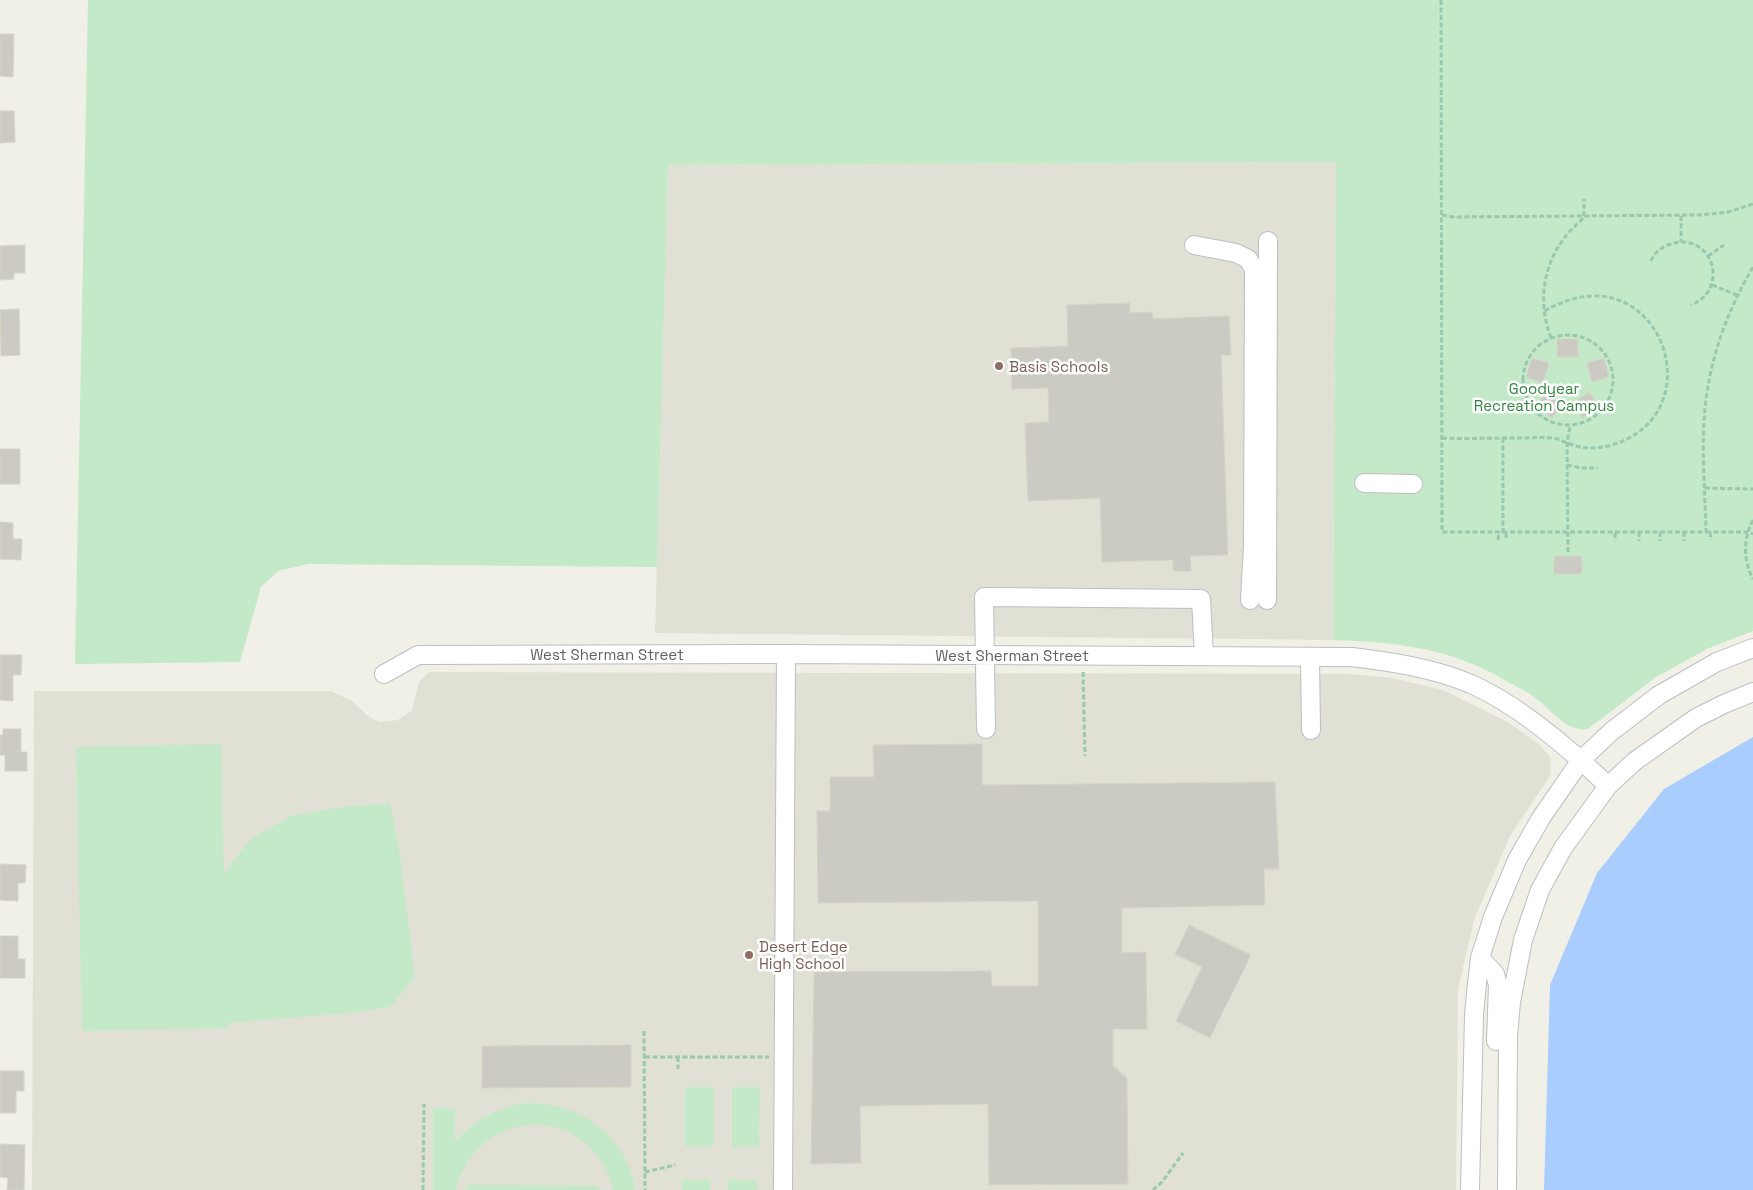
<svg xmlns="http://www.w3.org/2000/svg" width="1753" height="1190" viewBox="0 0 1753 1190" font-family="'Space Grotesk',sans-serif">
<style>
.education{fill:#e1e0d5}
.green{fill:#c3e9c9}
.water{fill:#a9cdff}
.building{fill:#cccbc3;stroke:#d6d4c5}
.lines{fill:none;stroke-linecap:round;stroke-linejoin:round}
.minor-casing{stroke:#bbbec3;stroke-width:20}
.path{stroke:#9ac8af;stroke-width:3;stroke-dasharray:5 2.5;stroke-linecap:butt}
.minor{stroke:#fff;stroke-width:18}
.education-dot{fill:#8d6e63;stroke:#fff;stroke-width:2}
.labels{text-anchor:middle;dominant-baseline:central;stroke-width:5;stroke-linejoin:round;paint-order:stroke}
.education-label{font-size:15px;fill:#785e54;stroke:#fff;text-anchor:start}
.park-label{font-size:15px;fill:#318442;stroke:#fff}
.street-label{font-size:15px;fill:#5e6168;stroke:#fff}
</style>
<rect width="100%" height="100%" fill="#f1f0e7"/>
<!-- education -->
<path class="education" d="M1336,162L1333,640L655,633L668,165Z
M429,672L1350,674L1392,678L1443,690L1506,721L1540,745L1550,757L1551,768L1550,776L1510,836L1474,920L1458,989L1456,1190H32L34,691H331L352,701L369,717L380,722L398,720L412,710L419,682Z"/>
<!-- green -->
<path class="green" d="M88,0H1753V631L1707,649L1656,677L1588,729C1568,733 1552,711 1538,700C1529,693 1518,687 1508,682C1452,648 1397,642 1333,640L1336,162L668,165L657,567L308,564L278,571L261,587L240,662L75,664Z
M221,744L224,875L229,866L251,839L291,816L343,807L390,803L400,855L415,977L390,1007L358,1012L228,1023L227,1028L82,1031L76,747Z
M685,1087H713V1147H685Z
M732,1087H760L759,1147H732Z
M526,1103C579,1102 627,1135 635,1190H613C611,1176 603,1163 595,1153C550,1100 470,1126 456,1190H433V1108H455V1142C474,1120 497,1108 526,1103Z
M682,1180H710V1190H682Z
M728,1180H757V1190H728Z
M467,1185L599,1186V1190H467Z"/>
<!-- water -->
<path class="water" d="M1753,737V1190H1544L1550,985L1597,873L1664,789Z"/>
<!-- building -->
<path class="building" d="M0,34H14L13,77L0,76Z
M0,111H14L15,142L0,143Z
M25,245V273H14V279L0,280V246Z
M1130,303V313L1152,312L1153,319L1229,316L1231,355H1221L1228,555L1190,556L1191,571H1173V560L1102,562L1100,498L1028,501L1025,423L1049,422L1048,388L1012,389L1011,348L1068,346L1067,305Z
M19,309L20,355L1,356L0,310Z
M1557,339H1578V357H1557Z
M1532,358L1549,363L1543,383L1526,377Z
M1604,358L1609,377L1592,382L1587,363Z
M1546,392L1563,404L1552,418L1536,406Z
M1589,392L1599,406L1583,418L1572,404Z
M0,449H20V484H0Z
M0,522L13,523V539H22L21,560L0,559Z
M1554,556H1582V574H1554Z
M0,655H22L21,675H13V701L0,700Z
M3,729H21V752H27V771H5V755H0V735H3Z
M982,744V785L1275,782L1279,869H1264L1265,905L1122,908V953L1146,952L1147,1029H1113V1066L1127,1078L1128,1184L989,1185L988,1104L860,1106L861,1163L811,1164L814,972L991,971L992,986H1038V901L818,903L817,811H830V777H874L873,745Z
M0,864L26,865L25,883H18V901L0,900Z
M1189,925L1251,955L1210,1038L1176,1021L1202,967L1175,954Z
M0,936H18V959H25V978H0Z
M631,1045V1087L482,1088V1046Z
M0,1071H24V1091H16V1113H0Z
M0,1144L25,1145L24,1190H7L8,1178L0,1177Z"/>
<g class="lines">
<!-- minor casing -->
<g class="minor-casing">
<path id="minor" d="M1194,245L1236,253L1248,259L1254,269L1253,547L1250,600
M1364,483L1413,484
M1267,600L1268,241
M1310,657L1311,730
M384,674L418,655L786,654L1352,657C1392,662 1433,668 1471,684C1520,706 1569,748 1608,786
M986,729L984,597L1201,599L1204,656
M1480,958L1495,974L1498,985L1496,1041
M783,1190L786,654
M1470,1190L1474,1015L1477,983L1480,958L1493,917L1517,860L1541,818L1581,760L1612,731L1659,695L1717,662L1753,648
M1507,1190L1508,1036L1511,1002L1523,940L1540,890L1563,848L1608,786L1635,761L1696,718L1724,704L1753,692"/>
</g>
<!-- path -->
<path class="path" d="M1441,0L1442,532H1706C1705,487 1700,437 1707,392C1714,347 1730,306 1753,267
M1442,215L1453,217L1699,215L1728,212L1753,204
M1681,216V242
M1708,256L1724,245
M1651,261C1655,252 1661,247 1671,244C1712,231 1731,289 1691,305
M1712,285L1737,295
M1523 380a45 45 0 1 1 90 0a45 45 0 1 1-90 0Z
M1551,338C1537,301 1543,261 1570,231C1575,226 1580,222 1584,217V199
M1442,438C1467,439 1493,438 1518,438C1530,438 1541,437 1553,438C1559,439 1564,442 1570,444C1583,449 1595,449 1608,446C1721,417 1658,243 1543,312
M1503,438V533
M1567,465L1581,468H1598
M1705,488L1753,489
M1753,520C1743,539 1743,560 1753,579
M1639,532V541
M1660,532V541
M1684,532V541
M1706,532H1748L1753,534
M1710,532L1711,540
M1506,533V540
M1615,533V541
M1498,540L1499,533
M1568,552L1567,443L1570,426
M1083,672L1085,756
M644,1031L645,1190
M645,1057H769
M678,1057V1069
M645,1172L675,1165
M423,1190L424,1104
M1153,1190L1162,1182L1183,1153"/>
<!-- minor -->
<use href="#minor" class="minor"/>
</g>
<!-- markers -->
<g class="education-dot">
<circle cx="999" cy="366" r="5"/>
<circle cx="749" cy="955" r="5"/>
</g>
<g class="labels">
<!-- education labels -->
<g class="education-label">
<text x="1009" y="366">Basis Schools</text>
<text x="759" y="946">Desert Edge<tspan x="759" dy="17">High School</tspan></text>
</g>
<!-- park labels -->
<g class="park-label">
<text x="1544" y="388">Goodyear<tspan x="1544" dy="17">Recreation Campus</tspan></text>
</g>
<!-- street labels -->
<g class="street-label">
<text x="607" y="654">West Sherman Street</text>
<text x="1012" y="655">West Sherman Street</text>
</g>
</g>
</svg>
